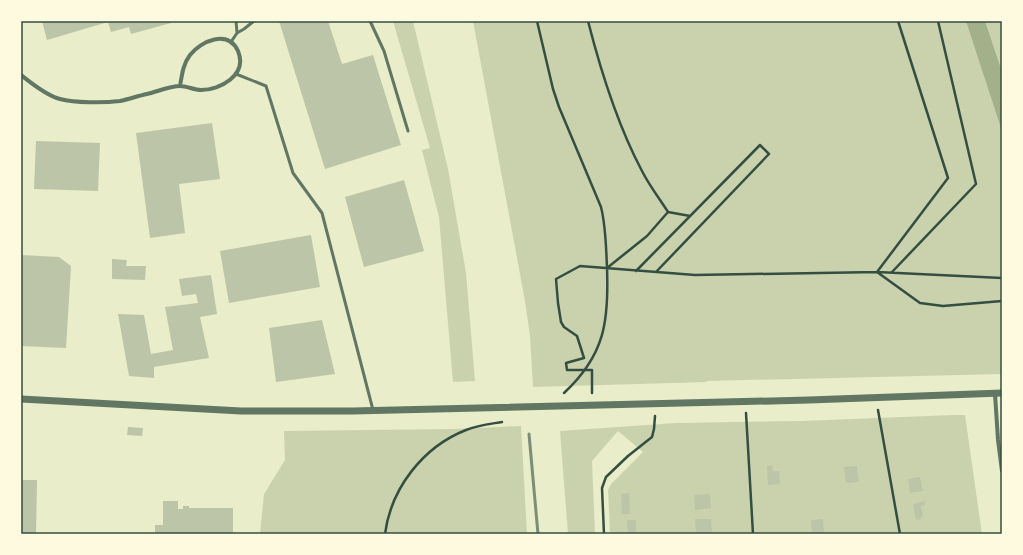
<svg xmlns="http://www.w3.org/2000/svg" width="1023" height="555" viewBox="0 0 1023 555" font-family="Signika,sans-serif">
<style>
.green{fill:#cad2ad}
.water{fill:#a3b18a}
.building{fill:#bcc5a7}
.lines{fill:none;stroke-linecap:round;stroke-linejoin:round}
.path{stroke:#344e41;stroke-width:2.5}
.service{stroke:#617663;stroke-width:3}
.minor{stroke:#617663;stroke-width:4}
.tertiary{stroke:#617663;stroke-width:7}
.rail{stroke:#7c8e77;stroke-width:3}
.neatline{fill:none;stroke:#344e41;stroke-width:1.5}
</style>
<rect width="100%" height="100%" fill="#e9edc9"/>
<!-- green -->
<path class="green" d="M393,21H413L448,169L466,273L475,381L453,382L439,217L422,150L430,148Z
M473,21H1002V374L705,381L708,382L533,387L530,336L525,301Z
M954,415H965L982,534H610L608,490L611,484L643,452L618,431L592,461L595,534H568L560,431L676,423L801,421Z
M521,426L527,534H260L264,494L285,460L284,431L455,429Z"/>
<!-- water -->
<path class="water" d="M966,21H985L1002,72V131Z"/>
<!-- building -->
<path class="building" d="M42,21H171V23L131,34L129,27L111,32L108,22L47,40Z
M279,21H328L342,64L373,55L401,145L325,169Z
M212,123L220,179L179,184L185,233L150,238L136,133Z
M36,141L100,143L98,191L34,189Z
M404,180L424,251L364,267L345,197Z
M311,235L320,287L229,303L220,251Z
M21,255L59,257L71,266L66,348L21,346Z
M112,259L127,260L126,266H146L145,280L112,279Z
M211,275L217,314L200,317L209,358L154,367V378L129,376L118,314L144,315L151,354L173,350L165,307L198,303L196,294L182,296L179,279Z
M322,320L335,374L276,382L269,328Z
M128,427L143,428L142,436L127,435Z
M772,465L773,471H779L780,484L768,485L767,466Z
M857,466L859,482L846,483L844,467Z
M920,477L923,491L910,493L908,479Z
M21,480H37L36,534H21Z
M629,493L630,514H622L621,494Z
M710,494L711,508L695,510L694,495Z
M163,501H178V509H183V506H189V508H233V534H155V525H163Z
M925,501V505L921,506L923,516L921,517V519L916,520L913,504Z
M695,519H711L712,533L696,534Z
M823,519L824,533L812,534L811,520Z
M627,520H636V534H628Z"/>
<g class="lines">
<!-- path -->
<path class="path" d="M537,21L553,89L559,107L601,207C606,227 606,247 607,268C609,321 605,355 564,393
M588,21C601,72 617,124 642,171C649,185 659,198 668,212L690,216
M898,21L948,178L877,272L920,303L943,306L1002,301
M607,268L647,236L668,212
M636,271L760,145L769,154L656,272
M892,272L976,184L938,21
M592,393V370H567L566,363L584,358L577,336L564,327L561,322L558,303L556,279L580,266L695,275L877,272L1002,278
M878,410L900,534
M746,413L753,534
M385,534C391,488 423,447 466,430C478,425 490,424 502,422
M604,534L602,488L606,477L628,456L652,437L654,429L655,416"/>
<!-- service -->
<path class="service" d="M370,21L384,51L408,131
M237,33L244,29L254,21
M231,42L237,33L236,21
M236,74L266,86L293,173L322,213L373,410"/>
<!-- minor -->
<path class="minor" d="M21,75C31,83 47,96 60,99C75,103 104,103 120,101C129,99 138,96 147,94C156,92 170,86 180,86C187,86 194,90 201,90C220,90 248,75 238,51C228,29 201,41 190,55C183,64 182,75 180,86
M995,394L998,440L1002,471"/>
<!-- tertiary -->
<path class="tertiary" d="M21,399L241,411H353L809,400L1002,393"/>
<!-- rail -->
<path class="rail" d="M529,434L538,534"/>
</g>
<!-- border -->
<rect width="1023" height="555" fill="none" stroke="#fefae0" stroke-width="44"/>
<rect x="22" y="22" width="979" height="511" class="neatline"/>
</svg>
